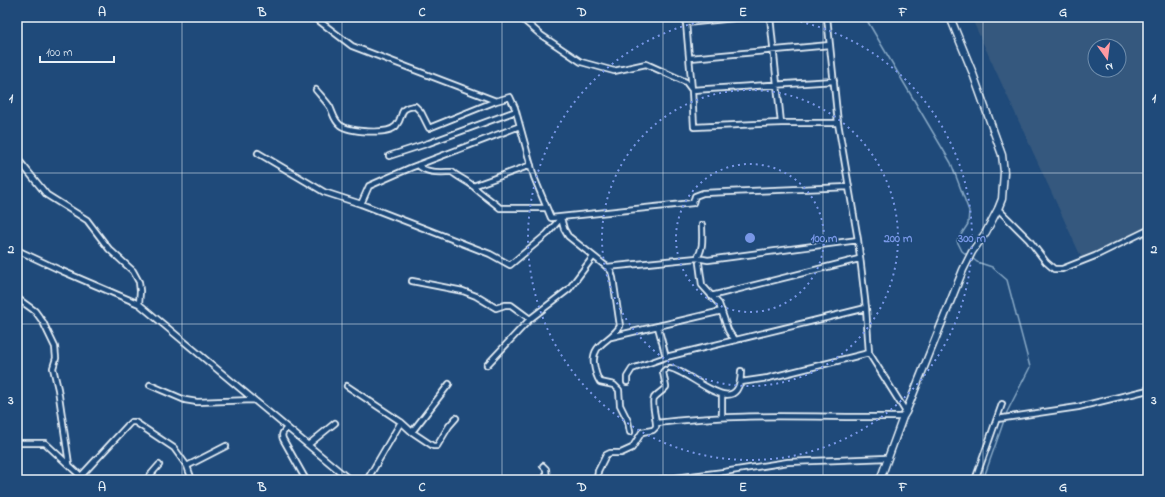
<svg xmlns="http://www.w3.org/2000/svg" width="1165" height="497" viewBox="0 0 1165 497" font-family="'Indie Flower',sans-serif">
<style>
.built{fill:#34587e;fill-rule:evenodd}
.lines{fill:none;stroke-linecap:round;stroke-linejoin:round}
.stream{stroke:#87a8c5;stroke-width:1.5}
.minor-casing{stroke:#e8f1f8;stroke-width:8}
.tertiary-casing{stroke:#e8f1f8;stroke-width:9}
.minor{stroke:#1f4a7a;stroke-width:4.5}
.tertiary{stroke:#1f4a7a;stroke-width:6}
.grid{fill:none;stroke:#e8f1f8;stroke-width:1;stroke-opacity:0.55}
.ring{fill:none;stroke:#7897e6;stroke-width:2;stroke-dasharray:2 4}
.centre{fill:#7897e6;stroke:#1f4a7a;stroke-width:2}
.ring-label{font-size:12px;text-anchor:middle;font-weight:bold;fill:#7897e6;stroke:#1f4a7a;stroke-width:3;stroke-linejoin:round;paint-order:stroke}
.neatline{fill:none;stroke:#e8f1f8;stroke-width:1.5}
.grid-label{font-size:13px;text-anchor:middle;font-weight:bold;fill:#e8f1f8}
</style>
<rect width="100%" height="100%" fill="#1f4a7a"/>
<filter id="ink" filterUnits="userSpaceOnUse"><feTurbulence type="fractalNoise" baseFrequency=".025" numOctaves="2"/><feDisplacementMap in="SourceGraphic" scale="8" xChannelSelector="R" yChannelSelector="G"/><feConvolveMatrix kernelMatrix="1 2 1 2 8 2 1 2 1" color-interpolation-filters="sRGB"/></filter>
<g filter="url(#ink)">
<!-- built -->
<path class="built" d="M971,17H1148V228L1082,259ZM1095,46H1119V70H1095Z"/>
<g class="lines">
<!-- stream -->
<path class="stream" d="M865,17L951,163L969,211L968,224L957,241L962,251L967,255
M972,258L977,262L992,267L1007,280L1030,367L1007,412L983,480"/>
<!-- minor casing -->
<g class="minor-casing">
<path id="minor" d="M314,17L352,46L496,101L510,97L515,108L534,177L551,218L693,203L695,196L703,193L849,187
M520,17L541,35L581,62L614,71L646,64L686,82L692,90L834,81
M683,17L686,23L692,90L694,127L781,123H838
M770,17L781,123
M827,17L838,123L858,240L866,308L869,353L906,412
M686,23L744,17
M690,58L830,45
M316,90C321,96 326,101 330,107C333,113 334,120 340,125C349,132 388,135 396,126C405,115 397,108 415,106L421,112L429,128L496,101
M258,153L324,192L361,204L431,231L490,254L510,265L547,234L561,218
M389,156L429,143L516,111
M17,158L47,195L87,220L109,249L133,271L139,282L140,291L139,304
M418,165C427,174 440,172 452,172C458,177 467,181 473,186C481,194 491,200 500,208H546
M473,186L531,165
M361,204L369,186L410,168L520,126
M998,209L1029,240L1046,262L1054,269H1062L1095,256L1148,230
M561,218L564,229L568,236L607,267L611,271L613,278L620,326C612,341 591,343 594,364C595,371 596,376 600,382L614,385L619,390L620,405L628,421L630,432
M17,250L62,271L139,304L350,480
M697,258C704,248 702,237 702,225
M699,263L702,285L719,304L728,330L731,335L736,340
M607,267L697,258L708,260L858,240
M412,281L463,291L476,296L496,308L505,305H511L530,319
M711,296L859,259
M17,298L35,311L43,322L55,347L56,358L53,368L58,389L69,464
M658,327L666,357
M611,337L722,311
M487,365L530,319L569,289L593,257
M670,368C692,372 740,424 741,371
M627,382V377L632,369L666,357L866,308
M741,382L768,378L869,353
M150,385L185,400L197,402L254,400
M347,386L401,422L412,432L433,446H437L449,426L456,418
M722,395V416
M997,419L1078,407L1148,390
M657,423C738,412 821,418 903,417
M287,428C283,432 281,434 283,439L306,480
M412,432L449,384
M17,443H45L85,480
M308,445L335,423
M187,466L226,446
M543,466L546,469L547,480
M81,476L128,425L131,422H135L174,448L187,466L192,480
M146,480L159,465
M367,480L401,422
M597,480L598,471L606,455L610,453H621L632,448L642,432L653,430L656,427C657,420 651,404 654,398C657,394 663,391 666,387L663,372L665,370
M659,480L724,472L788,462L887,458
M975,480L1002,404"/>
</g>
<!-- tertiary casing -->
<g class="tertiary-casing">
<path id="tertiary" d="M880,480L903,417L906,412L963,270L972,252L986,232L998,209L1002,199L1004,172L1002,155L972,71L950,17"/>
</g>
<!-- minor -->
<use href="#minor" class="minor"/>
<!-- tertiary -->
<use href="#tertiary" class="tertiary"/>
</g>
</g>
<!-- grid -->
<path class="grid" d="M182,17V480M342,17V480M502,17V480M663,17V480M823,17V480M983,17V480M17,173H1148M17,324H1148"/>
<!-- distance rings -->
<g class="ring">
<circle cx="750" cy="238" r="74"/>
<circle cx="750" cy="238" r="148"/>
<path d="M771 17A222 222 0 1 1 729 17"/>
</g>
<circle cx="750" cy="238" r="6" class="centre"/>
<g class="ring-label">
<text x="824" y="242">100 m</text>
<text x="898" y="242">200 m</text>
<text x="972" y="242">300 m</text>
</g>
<!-- margin -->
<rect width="1165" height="497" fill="none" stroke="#1f4a7a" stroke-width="44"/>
<!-- north arrow -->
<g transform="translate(1107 58) rotate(166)"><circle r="19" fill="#1f4a7a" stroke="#6f8dac"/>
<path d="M0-3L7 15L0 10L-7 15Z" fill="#ff9aa2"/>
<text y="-6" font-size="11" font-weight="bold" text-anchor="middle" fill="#e8f1f8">N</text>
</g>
<!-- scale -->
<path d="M40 56v6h74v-6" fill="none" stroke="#e8f1f8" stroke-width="2"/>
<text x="46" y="56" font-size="12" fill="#e8f1f8" stroke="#1f4a7a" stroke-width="3" paint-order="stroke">100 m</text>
<rect x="22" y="22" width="1121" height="453" class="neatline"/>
<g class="grid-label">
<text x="102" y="16">A</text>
<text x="262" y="16">B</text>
<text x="422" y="16">C</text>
<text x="582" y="16">D</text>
<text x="743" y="16">E</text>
<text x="903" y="16">F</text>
<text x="1063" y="16">G</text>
<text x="11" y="102">1</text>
<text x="1154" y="102">1</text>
<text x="11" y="253">2</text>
<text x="1154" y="253">2</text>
<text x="11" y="404">3</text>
<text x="1154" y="404">3</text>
<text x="102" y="491">A</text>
<text x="262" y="491">B</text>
<text x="422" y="491">C</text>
<text x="582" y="491">D</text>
<text x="743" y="491">E</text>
<text x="903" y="491">F</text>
<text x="1063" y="491">G</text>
</g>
</svg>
